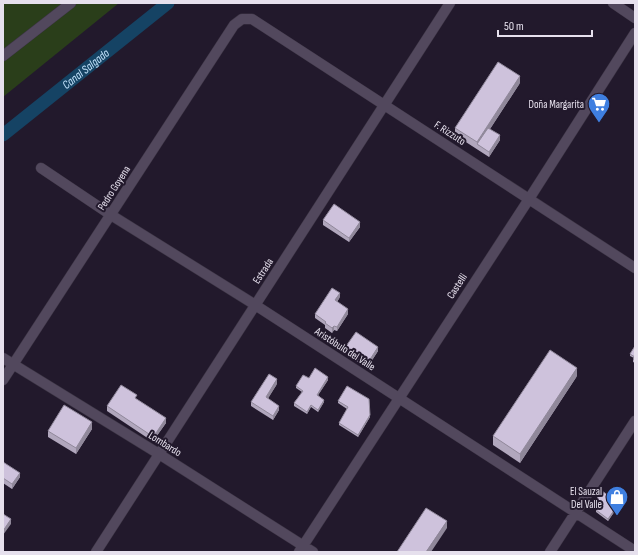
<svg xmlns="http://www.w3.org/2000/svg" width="638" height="555" viewBox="0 0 638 555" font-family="'Sofia Sans Condensed',sans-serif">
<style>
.green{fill:#2a3e1a}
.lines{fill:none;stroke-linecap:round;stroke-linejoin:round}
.canal{stroke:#154364;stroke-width:13}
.street-casing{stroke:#3c3444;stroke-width:11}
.street{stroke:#52485d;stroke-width:10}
.wall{fill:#b1a7bd}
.shaded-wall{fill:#90889a}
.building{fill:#cec2dc;stroke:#90889a}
.labels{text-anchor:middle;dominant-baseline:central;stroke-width:4;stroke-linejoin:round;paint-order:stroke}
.poi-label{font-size:11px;fill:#e6e0ed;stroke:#22192c;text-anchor:end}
.street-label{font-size:11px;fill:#e6e0ed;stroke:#22192c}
.water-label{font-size:12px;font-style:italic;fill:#c1e1fb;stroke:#22192c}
</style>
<rect width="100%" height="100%" fill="#22192c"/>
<!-- green -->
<path class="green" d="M3,3H119L3,97Z"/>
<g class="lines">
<!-- canal -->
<path class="canal" id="s1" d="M3,135L168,3"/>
<!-- street casing -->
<g class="street-casing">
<path id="street" d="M613,3L635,18
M3,56L71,3
M41,168L111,215L249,301L635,551
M3,358L159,454L313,552
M3,380L234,25L242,19H252L635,268
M96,552L450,3
M299,552L529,199L635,33
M550,552L635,421"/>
</g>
<!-- street -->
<use href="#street" class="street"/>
</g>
<!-- wall -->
<path class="wall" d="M520,83L490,129L500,140L489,157L455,135V128Z
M323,220L360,227L349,242L323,225Z
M340,297L337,302L348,314L337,331L334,330L332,333L325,328V325L315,318V314Z
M635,346V363L633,362V359L634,358L630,356V354Z
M344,349L378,351L367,368L344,353Z
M577,376L520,463L493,445V436Z
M309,378L328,380L318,395L324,402L318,412L311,407L307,414L294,406V403L302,392L296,388V386Z
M277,384L268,398L279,410L273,420L251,406V402Z
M137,400L166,423L156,437L149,439L107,411V406Z
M338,401L370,417L358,437L339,425V423L347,409L338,403Z
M92,429L76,454L48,437V431Z
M3,462L20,477L12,489L3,483Z
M594,503L619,505L608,521L596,512V510L597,508L594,505Z"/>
<!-- shaded-wall -->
<path class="shaded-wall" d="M520,76V83L479,146L477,144V149V142Z
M500,135V140L489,157V152Z
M360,222V227L349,242V238Z
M340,293V297L335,305V300Z
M348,309V314L337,331V327Z
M334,326V330L332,333V328Z
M378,347V351L367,368V364Z
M577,368V376L520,463V454Z
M328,377V380L317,397V395Z
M277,379V384L266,402V397Z
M324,400V402L318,412V410Z
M311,405V407L307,414V412Z
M279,406V410L273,420V416Z
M370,415V417L358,437V435Z
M166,418V423L156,437L149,439V434Z
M92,422V429L76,454V448Z
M20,473V477L12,489V484Z
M619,503V505L608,521V519Z
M11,519V524L3,535V531Z
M447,521V528L431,552H426Z"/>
<!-- building -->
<path class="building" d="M498,62L520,76L477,142L455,128Z
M488,128L500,135L489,152L477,144Z
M334,204L360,222L349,238L323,220Z
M332,288L340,293L335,300L348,309L337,327L334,326L332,328L325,323L326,322L315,314Z
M356,332L378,347L367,364L344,349Z
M635,346V361L633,359L635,357L630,354Z
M550,350L577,368L520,454L493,436Z
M315,368L328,377L317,395L324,400L318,410L311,405L307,412L294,403L303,391L296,386L303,375L309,378Z
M269,374L277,379L266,397L279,406L273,416L251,402Z
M121,385L137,395L135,398L166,418L156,433L149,434L107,406Z
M347,386L369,399L370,415L358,435L339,423L348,407L338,401Z
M64,405L92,422L76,448L48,431Z
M3,462L20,473L12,484L3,478Z
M602,491L619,503L608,519L596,510L598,506L594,503Z
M426,508L447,521L426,552H397Z
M3,514L11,519L3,531Z"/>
<!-- icons -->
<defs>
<g id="supermarket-pin" transform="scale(1.15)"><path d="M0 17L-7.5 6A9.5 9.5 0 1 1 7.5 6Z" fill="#3f7fe0" stroke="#22192c"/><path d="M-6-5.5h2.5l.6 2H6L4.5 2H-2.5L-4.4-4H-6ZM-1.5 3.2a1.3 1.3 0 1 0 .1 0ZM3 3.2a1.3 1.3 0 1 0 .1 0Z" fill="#fff"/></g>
<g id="shop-pin" transform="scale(1.15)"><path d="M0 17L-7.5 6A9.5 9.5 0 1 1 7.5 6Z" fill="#3f7fe0" stroke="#22192c"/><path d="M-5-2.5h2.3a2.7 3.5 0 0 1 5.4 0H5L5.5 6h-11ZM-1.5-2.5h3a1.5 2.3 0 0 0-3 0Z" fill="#fff"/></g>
</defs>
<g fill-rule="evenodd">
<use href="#supermarket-pin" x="599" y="104"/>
<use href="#shop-pin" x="617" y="497"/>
</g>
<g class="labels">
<!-- poi labels -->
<g class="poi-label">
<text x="584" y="104">Doña Margarita</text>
<text x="602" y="491">El Sauzal<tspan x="602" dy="13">Del Valle</tspan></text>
</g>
<!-- street labels -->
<g class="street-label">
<text transform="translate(450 133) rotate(33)">F. Rizzuto</text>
<text transform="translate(114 188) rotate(-57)">Pedro Goyena</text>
<text transform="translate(263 271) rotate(-57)">Estrada</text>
<text transform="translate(457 286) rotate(-57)">Castelli</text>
<text transform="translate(345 349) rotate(33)">Aristóbulo del Valle</text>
<text transform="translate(165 444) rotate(32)">Lombardo</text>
</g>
<!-- water labels -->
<g class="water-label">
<text stroke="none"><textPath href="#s1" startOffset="106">Canal Salgado</textPath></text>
</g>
</g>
<!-- border -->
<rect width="638" height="555" fill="none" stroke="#e6e0ed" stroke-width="8"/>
<!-- scale -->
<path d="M498 30v6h94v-6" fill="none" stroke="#e6e0ed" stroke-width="2"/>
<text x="504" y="30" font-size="12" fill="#e6e0ed" stroke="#22192c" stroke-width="3" paint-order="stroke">50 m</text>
</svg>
